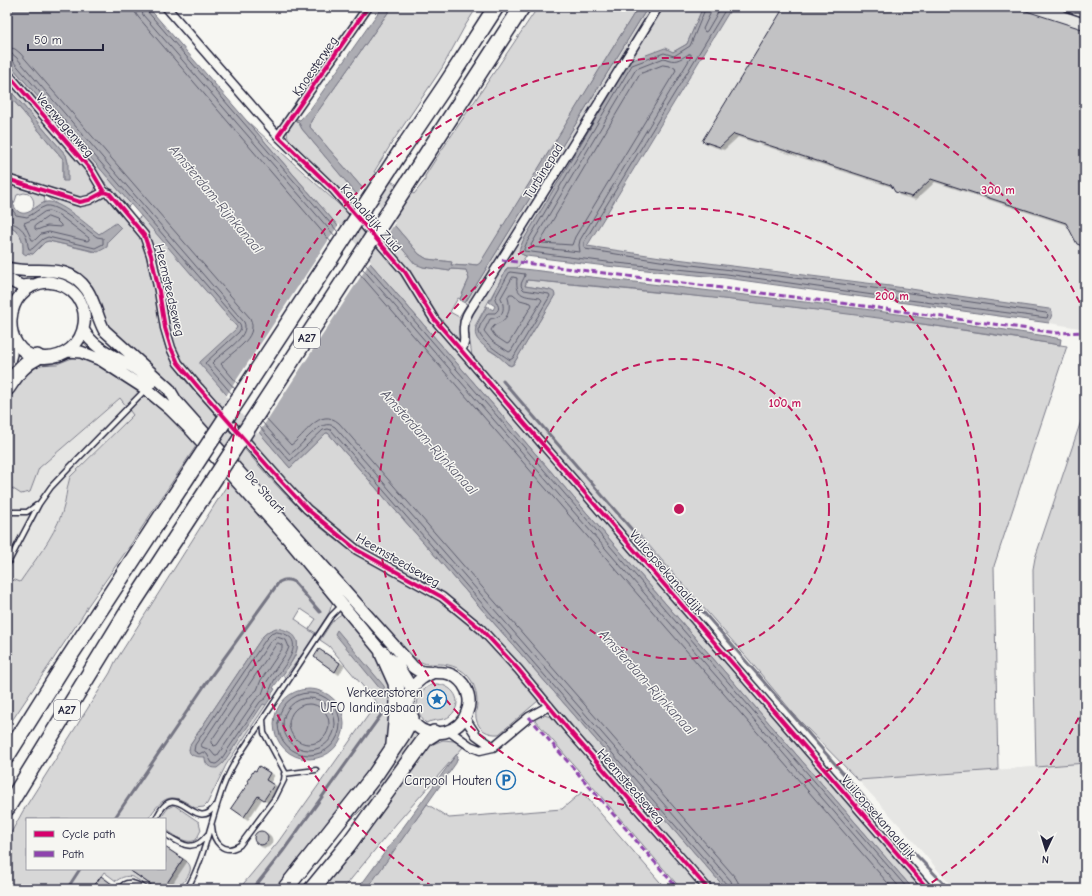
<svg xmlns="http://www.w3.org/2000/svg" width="1092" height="896" viewBox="0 0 1092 896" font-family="'Comic Neue',sans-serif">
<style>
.built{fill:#e6e6e4}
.green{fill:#d7d7d7;stroke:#7c7c89}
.water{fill:#adadb3;stroke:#757583}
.pier{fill:#f6f6f2}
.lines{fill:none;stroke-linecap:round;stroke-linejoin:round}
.shore{stroke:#5a5a6b;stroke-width:1}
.stream{stroke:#757583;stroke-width:3}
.building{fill:#c2c2c4;stroke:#22223b;filter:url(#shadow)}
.lane-casing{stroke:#22223b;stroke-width:7}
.street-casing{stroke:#22223b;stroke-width:11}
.secondary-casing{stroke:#22223b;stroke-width:14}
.highway-casing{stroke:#22223b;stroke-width:18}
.lane{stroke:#f6f6f2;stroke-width:4}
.street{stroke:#f6f6f2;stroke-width:8}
.secondary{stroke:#f6f6f2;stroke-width:11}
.highway{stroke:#f6f6f2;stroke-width:15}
.highway-bridge-casing{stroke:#22223b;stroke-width:18;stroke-linecap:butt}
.highway-bridge{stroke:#f6f6f2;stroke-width:15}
.quiet{stroke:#8e44ad;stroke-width:3;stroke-dasharray:6 3;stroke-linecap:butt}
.cycleway-casing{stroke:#f6f6f2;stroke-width:6}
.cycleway{stroke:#d6006c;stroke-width:4}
.ring{fill:none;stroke:#c2185b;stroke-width:2;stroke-dasharray:7 5}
.labels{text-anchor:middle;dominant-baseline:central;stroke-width:3;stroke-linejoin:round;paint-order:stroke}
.shield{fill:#f6f6f2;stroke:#626272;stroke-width:1}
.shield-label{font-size:12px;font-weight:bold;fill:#22223b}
.street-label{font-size:13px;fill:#22223b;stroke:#f6f6f2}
.poi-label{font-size:13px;fill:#22223b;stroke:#f6f6f2;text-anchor:end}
.water-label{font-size:14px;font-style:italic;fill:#535365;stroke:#f6f6f2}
.centre{fill:#c2185b;stroke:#f6f6f2;stroke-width:2}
.ring-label{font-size:12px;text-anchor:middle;font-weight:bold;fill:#c2185b;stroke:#f6f6f2;stroke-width:3;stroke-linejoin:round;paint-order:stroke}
</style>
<defs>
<filter id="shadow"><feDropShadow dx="4" dy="2.5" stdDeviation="0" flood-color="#0004"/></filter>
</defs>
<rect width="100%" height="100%" fill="#f6f6f2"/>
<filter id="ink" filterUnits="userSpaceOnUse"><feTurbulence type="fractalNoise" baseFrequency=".025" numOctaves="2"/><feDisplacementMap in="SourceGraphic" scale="8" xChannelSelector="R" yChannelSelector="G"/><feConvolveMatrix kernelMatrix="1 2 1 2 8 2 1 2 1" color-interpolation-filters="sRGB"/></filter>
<g filter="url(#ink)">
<!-- built -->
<path class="built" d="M732,7H1085V329L1049,323L1052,314L890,286L661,257L587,246Z
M121,398L133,415L78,468L70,477L66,488L64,507L55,529L20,583L8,577L7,578V485L21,494L30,492L39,468Z
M1085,763V889H954L901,827L858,780Z"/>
<!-- green -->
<path class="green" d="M392,7H477L465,26L442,68L393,141L374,172L414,194L425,180V176L437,157L538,7H638L480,264L477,265L468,264L466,266L451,265V262L427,259L419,254L310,127L311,121Z
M648,7H703L687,44L673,52L630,61L523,241L520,248L523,255L526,256L517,268H507L475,326L486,348L503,359L508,365H513L555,295L550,290L525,286L527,280L717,298L863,315L1067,346L994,566L998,770L858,780L798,719L750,661L639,534L631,540L472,356L468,329H461V344L431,308L406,267L386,243L346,197L291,143C284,132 288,129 294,120L296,122L299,123L302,129L413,261L423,267L450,271L451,269L466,270L469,279L460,299L458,298L450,312L459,317L467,304L465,303Z
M7,61L131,204L127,208L7,68Z
M7,79L90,176L96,187C92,197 85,199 74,198L7,176V93L63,159V181L68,163L66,155L7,87Z
M247,121L346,211L405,279L427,316L438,330L924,889H913Z
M7,182C23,187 39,193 55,198C62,201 71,205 79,206C91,207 99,194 108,197C119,211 136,226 143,243C151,262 155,283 157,303C160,321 161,337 168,353C178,376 198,394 214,413C252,457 288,504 335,539C368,564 407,579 441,602C479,628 509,664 538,699V701L499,734C488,735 478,730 476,718C475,713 477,708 477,703C477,695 475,686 471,680C464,669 451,664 439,664C433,664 427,665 421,662C404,652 390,634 377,619L164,379L112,331L107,324L87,284L7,261V225C20,230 24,239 23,253L33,254L45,242L49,241L95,252L121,228L99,234L44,195L45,202L32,210C35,203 34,198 29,194L24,193L17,195L14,204L7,188Z
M142,216L237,327L229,397L290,468L326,433H328L726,889H714L555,706L547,699L513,657L483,626L461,607L430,585L372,554L351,541L334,529L301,498L181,363L171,339L163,286L155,255L147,234L137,219Z
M77,356L89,358L150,395L198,443L129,547L87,607L85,612L7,728V578L8,577L20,582C35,560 53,538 62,513C66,502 66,489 70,477L133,415L120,398L39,468L30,492L21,494L7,485V397L28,369L38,365L57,364Z
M1085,409V763L1036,767L1034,675L1033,569L1035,558Z
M231,479L333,601L329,613L316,633L309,629L316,619L301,609L295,619L301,623L300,624L315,634L314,636L315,637L285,677L282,675C291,663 299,655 297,640L269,631L263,636L191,743L189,750L205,757L207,764L210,767L263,703L266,705L226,765L207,804L204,807L195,808C171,791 163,796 148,819H27V869H128L157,889C140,889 136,867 116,881L104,872L92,889H7V840L23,811L110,673L115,662Z
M342,614L346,615L379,656L392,687L388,739L379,760L280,889H239L278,842L377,703L329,646L320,640C326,632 332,618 342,614Z
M434,684C452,683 466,702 450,716C444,721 434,719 426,723C412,710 415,690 434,684Z
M544,715L555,718L703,889H681L534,719L539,716Z
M411,729L420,736L378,793L350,821Z
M443,740L454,741L464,746L396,824L343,889H320L431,745Z
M582,792L666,889H366L427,804L449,818L562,809Z
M174,805L199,822L201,830L196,840C185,845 175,835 165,829V819H160L168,808Z
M183,859C199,868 185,879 178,889H163Z"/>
<!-- water -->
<path class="water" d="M7,7H148L913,889H726L328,433H326L290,468L200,364V362L236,329L237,327L7,61Z
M382,7H392L311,121L310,127L419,254L427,259L452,262L451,265L466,266L468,264L477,265L480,263L638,7H648L465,303L461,301L460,299L469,279L466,270L451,269L450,271L423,267L415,264L302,129L299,123L296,122L297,119L300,120L311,108Z
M703,7H732L587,246L661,257L890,286L1049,309L1052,311V314L1049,323L726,278L606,266L526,256L521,254L519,251L523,241L630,61L665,48L673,52L687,44Z
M7,87L66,155L68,163V181H63V159L7,93Z
M7,188C13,195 11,207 19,212C30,218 39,200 50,202C64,204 87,225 99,234L116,223L121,228L108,241L107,247L98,252L49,241L45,242L33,254L28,253L26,255L23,253C24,239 20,230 7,225Z
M507,268H515L864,309L1046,336L1061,339L1060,345C884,316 705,295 527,280L525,286L550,290L554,292L555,295L516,360L511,366C506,364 501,358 496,354C468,337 472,332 487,306L493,310L495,306L489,302Z
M276,628C319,635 286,669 273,688L275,689L271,695L272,696L266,705L263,704L223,763L217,768C209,768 205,765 205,757C195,757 185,756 191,743L263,636L269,631Z
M337,630L384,686L385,691L381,690L335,634Z
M274 724a35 35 0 1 1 70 0a35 35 0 1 1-70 0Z
M456,755L458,756L456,763L367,889H358Z"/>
<!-- pier -->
<path class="pier" d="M363,187L395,223L388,234L356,197Z
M339,224L371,261L258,434L226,396Z"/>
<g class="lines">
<!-- shore -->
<path class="shore" d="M135,7L136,14L139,18L331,242
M141,7L143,15L335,236
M146,7L147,11L338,232
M706,7L690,46L674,56L664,53L632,65L527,242L524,249V251L607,262L727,274L894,298L1047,318L1048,315L1046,313L889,290L660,261L585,249L584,246V242L727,7
M712,7L711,12L703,29L705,32L707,31L721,7
M7,47L15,49L20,53L250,318C260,339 231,351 221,364L238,384
M7,53L12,54L16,57L244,322C251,337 221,353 212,363L235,389
M689,54H691V57L580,240L579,245L580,252L532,247L531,245L636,69L664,58C676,63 678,60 689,54Z
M7,58L12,60L240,324L241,328L239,332L205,363L232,394
M663,65L675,67L676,70L575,237L572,245L542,243L541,240L640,74Z
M7,196L8,203L16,215L27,217C34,214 39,208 46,206C57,204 87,230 97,237L103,238V244L95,248L48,237L43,239L32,249H29C27,245 28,240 26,236C23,228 15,223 7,222
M49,211L59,215L89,238V240L87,241L49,232L41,234L35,240H32L24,223L34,219L44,212Z
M48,217L56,220L61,225V227L47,226L37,230L35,229V226Z
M365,264L908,889
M362,268L901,889
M510,272L525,274C525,280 517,284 524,290L549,294L550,296L513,358L510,360C503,355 478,340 479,330C479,325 485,318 488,313H495C502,308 497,305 495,299Z
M359,273L893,889
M513,277L517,278C515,297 525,296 540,298L542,300L511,351L509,352L492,341L484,331L490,319C503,317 506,310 501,298Z
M510,294H513L520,300L531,303L532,305L509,343L507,344L495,336L491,330C494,325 495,325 501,322C509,317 511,307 508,298Z
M265,417L291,445C305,436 319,406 339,423L735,877L738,882L739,889
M262,422L290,454C303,446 320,416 335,427L731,881L733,889
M259,426L290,461L323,430L328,429L331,430L727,885L728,889
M277,632C310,637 285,665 275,679C272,684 268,696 265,699C263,700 261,701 260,702L220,761L216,764L212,763L207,754L203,752L199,754L194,751L195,745L266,639L271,634Z
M277,637L286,640L289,647L287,652L266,683L262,694L256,699L217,756H215L210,750L202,747L201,745L270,642Z
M278,643L282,645V649L261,680L257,690L251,695L217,745L214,746L211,743V741L275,646Z
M278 724a31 31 0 1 1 62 0a31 31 0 1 1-62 0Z
M283 724a26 26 0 1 1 52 0a26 26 0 1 1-52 0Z
M289 724a20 20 0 1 1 40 0a20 20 0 1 1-40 0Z"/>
<!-- stream -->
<path class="stream" d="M503,381L881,817
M114,819L209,679L279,582C285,579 288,579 294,582L320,612
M896,834L949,889
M67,889L80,869
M253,889L283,851L386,708"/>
</g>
<!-- building -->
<path class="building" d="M784,7H1014L1085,30V247L1077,244L1066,223L931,179L912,197L895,192L891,185L734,134L720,147L702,141Z
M319,649L340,663L335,672L314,657Z
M259,766L270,773L266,780L274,785L264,800L258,796L244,817L231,808L249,782L247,781L254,770L256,771Z
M254 838a7 7 0 1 1 14 0a7 7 0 1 1-14 0Z
M165,847L183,859L163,889H157L128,869H165Z
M101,876L117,888V889H92Z"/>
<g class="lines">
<!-- lane casing -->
<g class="lane-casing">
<path id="lane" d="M7,512H27L38,504
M7,565L39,504L51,487L69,468L145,390
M284,774L316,770
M156,819C176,773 195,836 215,806
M212,826C213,842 224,856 240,845L275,798L284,780L285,772L264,733L263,719
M165,834C181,844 193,854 207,835
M120,889C126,878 137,884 146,889
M187,889C203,861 209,829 219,799C223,785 229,772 236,760L331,616L342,605"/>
</g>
<!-- street casing -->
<g class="street-casing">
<path id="street" d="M166,7L278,136L333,189L405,272L434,319L928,889
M1067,7L1085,13
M7,73L91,170L104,192
M278,136L368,7
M7,179L80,202L89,200L104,192L110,194L144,235L151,255L159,291L165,328L171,348L178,363L199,388L281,481L307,509L357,550L442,597L481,629L518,669L568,729L708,889
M461,350C467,342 463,335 464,327C464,318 469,311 473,305C536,206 597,106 658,7
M465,718L476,735L493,747
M449,731L470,746L480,750L493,747L529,717L549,706"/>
</g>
<!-- secondary casing -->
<g class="secondary-casing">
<path id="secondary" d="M7,268C35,276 67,260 87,290C95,302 97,317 104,330L169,389L176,401L413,667C428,680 446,663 463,684C469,692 471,703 467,712C464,722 455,729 445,732C439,733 432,734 427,732C409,727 404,703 412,689C417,680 425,676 434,672
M7,279L21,286L32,285
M47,282C103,286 93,364 38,357C0,352 1,286 47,282Z
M84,331C95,350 117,357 134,368C141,372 146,377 152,382
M68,351L81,352L101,360L146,389L170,409L192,431L288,539L383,654L396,663L412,689"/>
</g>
<!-- highway casing -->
<g class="highway-casing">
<path id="highway" d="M401,151L445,86L496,7
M417,169L522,7
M7,361L9,354L10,338
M7,388C16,375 22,364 37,357
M383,654L396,683L398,702L394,744
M7,756L64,665L180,488
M7,808L128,611L196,507
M285,889L375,775L402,735L411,718
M312,889L348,845L426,738L434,733"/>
</g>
<!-- lane -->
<use href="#lane" class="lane"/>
<!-- street -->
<use href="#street" class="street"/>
<!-- secondary -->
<use href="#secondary" class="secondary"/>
<!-- highway -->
<use href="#highway" class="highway"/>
<!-- highway-bridge casing -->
<g class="highway-bridge-casing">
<path id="highway-bridge" d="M180,488L401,151
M196,507L417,169"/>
</g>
<!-- highway-bridge -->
<use href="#highway-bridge" class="highway-bridge"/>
<!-- quiet -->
<path class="quiet" d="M502,260L864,306L1057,333L1085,332
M529,717L678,889"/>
<!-- cycleway casing -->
<g class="cycleway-casing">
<path id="cycleway" d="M368,7L278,136L333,189L405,272L434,319L928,889
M7,73L91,170L104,192
M7,179L80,202L89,200L104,192L110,194L144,235L151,255L159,291L165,328L171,348L178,363L199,388L281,481L307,509L357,550L442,597L481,629L518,669L568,729L708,889"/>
</g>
<!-- cycleway -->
<use href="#cycleway" class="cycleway"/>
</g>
</g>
<!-- distance rings -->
<g class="ring">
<circle cx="679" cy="509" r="150"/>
<circle cx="679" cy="509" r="301"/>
<path d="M1084 707A451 451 0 0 1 925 887M433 887A451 451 0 1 1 1084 311"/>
</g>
<!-- icons -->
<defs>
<g id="sight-ring" transform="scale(1)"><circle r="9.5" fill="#f6f6f2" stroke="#1f6fb2" stroke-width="1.5"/><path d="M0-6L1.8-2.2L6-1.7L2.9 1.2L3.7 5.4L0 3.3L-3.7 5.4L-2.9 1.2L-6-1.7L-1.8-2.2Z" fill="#1f6fb2"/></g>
<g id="parking-ring" transform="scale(1)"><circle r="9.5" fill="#f6f6f2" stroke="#1f6fb2" stroke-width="1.5"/><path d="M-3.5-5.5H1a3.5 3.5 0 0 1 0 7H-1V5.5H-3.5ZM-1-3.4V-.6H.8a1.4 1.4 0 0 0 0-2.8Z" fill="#1f6fb2"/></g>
</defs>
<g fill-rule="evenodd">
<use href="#sight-ring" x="437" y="699"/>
<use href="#parking-ring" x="506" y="780"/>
</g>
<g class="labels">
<!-- shield labels -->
<g class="shield">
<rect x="294" y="328" width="26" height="20" rx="3"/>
<rect x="54" y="700" width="26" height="20" rx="3"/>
</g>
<g class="shield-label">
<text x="307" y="338">A27</text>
<text x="67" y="710">A27</text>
</g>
<!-- street labels -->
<g class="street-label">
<text transform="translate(315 66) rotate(-55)">Knoesterweg</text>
<text transform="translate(65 125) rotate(49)">Veerwagenweg</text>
<text transform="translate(543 171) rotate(-58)">Turbinepad</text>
<text transform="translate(371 218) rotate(49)">Kanaaldijk Zuid</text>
<text transform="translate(170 290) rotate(77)">Heemsteedseweg</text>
<text transform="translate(265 492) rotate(48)">De Staart</text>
<text transform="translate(398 560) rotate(30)">Heemsteedseweg</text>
<text transform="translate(667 572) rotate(49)">Vuilcopsekanaaldijk</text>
<text transform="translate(631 786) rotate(49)">Heemsteedseweg</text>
<text transform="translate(879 817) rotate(49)">Vuilcopsekanaaldijk</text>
</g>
<!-- poi labels -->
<g class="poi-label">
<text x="423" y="692">Verkeerstoren<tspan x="423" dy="15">UFO landingsbaan</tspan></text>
<text x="492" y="780">Carpool Houten</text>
</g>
<!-- water labels -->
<g class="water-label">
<text transform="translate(216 199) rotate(50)">Amsterdam-Rijnkanaal</text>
<text transform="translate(429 442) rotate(48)">Amsterdam-Rijnkanaal</text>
<text transform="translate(647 682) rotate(48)">Amsterdam-Rijnkanaal</text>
</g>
</g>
<circle cx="679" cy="509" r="6" class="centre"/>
<g class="ring-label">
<text x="998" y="194">300 m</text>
<text x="892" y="300">200 m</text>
<text x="785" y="407">100 m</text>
</g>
<!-- margin -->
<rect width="1092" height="896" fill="none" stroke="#f6f6f2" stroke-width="24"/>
<rect x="12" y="12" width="1068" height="872" fill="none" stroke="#22223b" stroke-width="1.5" filter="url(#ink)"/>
<!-- legend -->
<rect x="26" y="818" width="140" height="52" fill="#f6f6f2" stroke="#a1a1a9"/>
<rect x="34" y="831" width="20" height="6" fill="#d6006c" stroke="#a1a1a9"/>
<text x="62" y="838" font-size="12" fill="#22223b">Cycle path</text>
<rect x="34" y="851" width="20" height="6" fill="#8e44ad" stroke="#a1a1a9"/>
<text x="62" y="858" font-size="12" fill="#22223b">Path</text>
<!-- north arrow -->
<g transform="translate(1046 850) rotate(184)" stroke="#f6f6f2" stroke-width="3" paint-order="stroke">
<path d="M0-3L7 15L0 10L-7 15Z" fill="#22223b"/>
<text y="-6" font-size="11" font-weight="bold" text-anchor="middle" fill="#22223b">N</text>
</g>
<!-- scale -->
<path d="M28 44v6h75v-6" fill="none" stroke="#22223b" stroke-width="2"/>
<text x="34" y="44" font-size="12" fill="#22223b" stroke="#f6f6f2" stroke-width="3" paint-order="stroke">50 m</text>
</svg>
